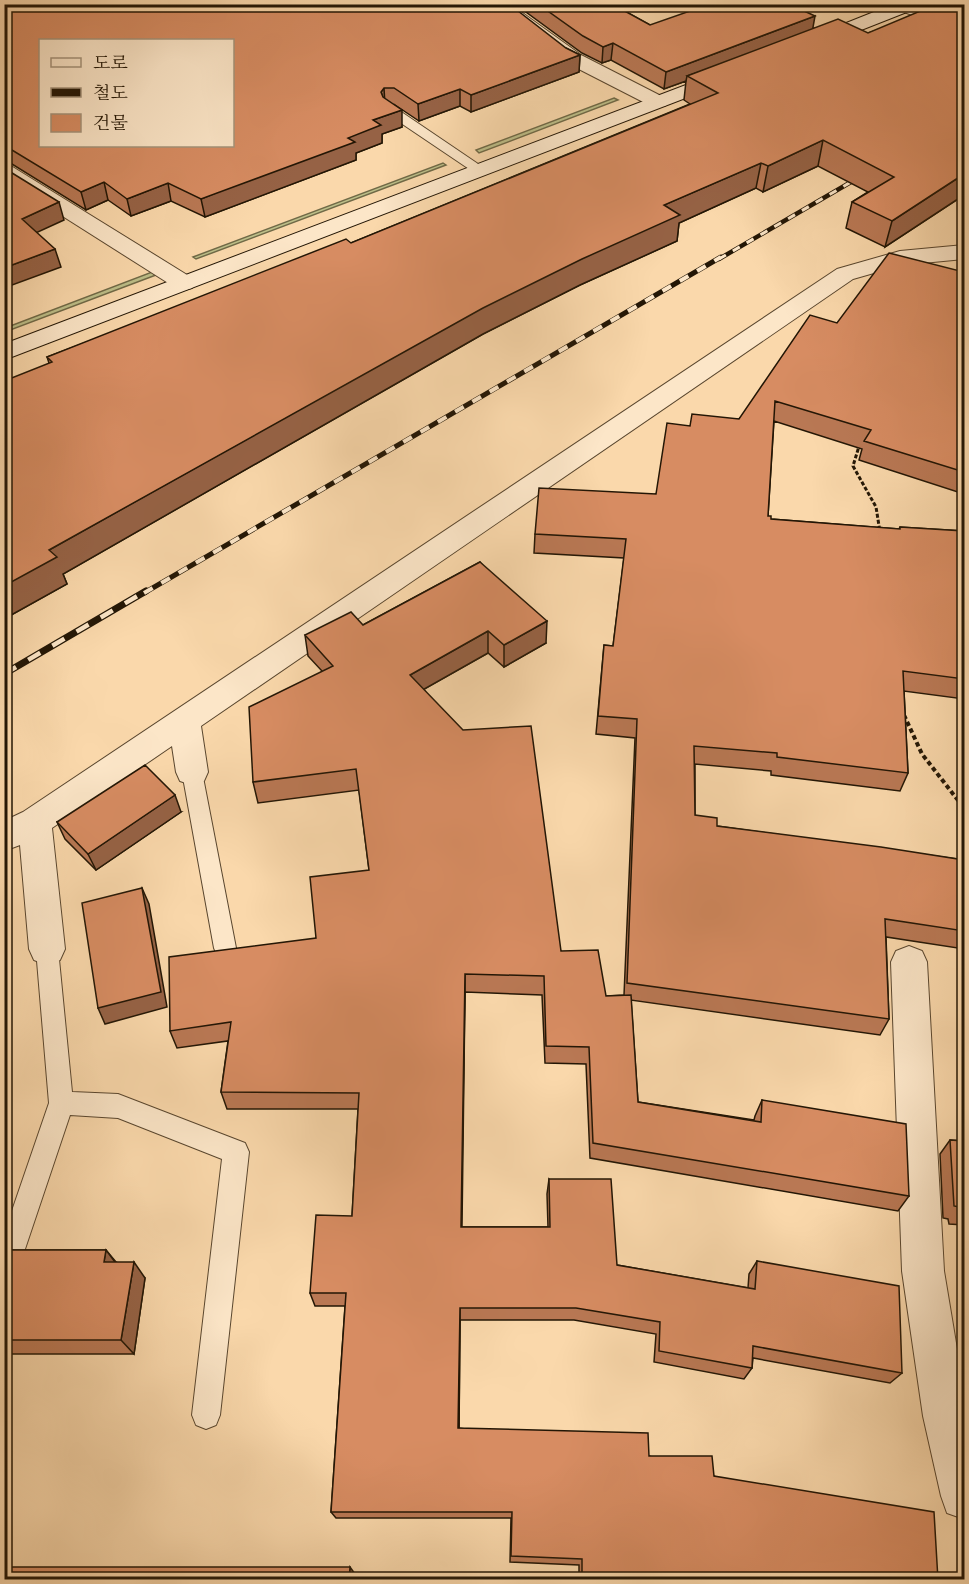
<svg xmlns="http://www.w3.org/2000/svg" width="969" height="1584" viewBox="0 0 969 1584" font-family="'Gentium Book Plus','Noto Serif KR',serif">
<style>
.green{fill:#bdbf89;stroke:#706a47;stroke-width:1.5}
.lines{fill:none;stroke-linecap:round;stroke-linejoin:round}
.service-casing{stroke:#59462e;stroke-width:2}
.minor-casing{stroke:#59462e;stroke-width:2}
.tertiary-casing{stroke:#59462e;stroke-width:2}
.secondary-casing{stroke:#231605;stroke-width:2}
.path-far1{stroke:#231605;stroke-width:3;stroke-dasharray:4 2;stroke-linecap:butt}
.path{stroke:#231605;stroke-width:4;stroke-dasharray:4.5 3;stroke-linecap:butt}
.service{fill:#fce6c8;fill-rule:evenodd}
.minor{fill:#fce6c8;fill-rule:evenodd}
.tertiary{fill:#fce6c8;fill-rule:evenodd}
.secondary{fill:#fce6c8;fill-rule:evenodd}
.rail-far2-casing{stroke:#231605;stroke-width:4.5}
.rail-far1-casing{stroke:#231605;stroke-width:5}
.rail-casing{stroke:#231605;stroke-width:7}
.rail-far2{stroke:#fce6c8;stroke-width:3;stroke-dasharray:8;stroke-linecap:butt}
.rail-far1{stroke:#fce6c8;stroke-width:4;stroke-dasharray:10;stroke-linecap:butt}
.rail{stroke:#fce6c8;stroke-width:4.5;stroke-dasharray:14;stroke-linecap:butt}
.wall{fill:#b97854;stroke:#231605;stroke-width:1.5}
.shaded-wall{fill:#966245;stroke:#231605;stroke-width:1.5}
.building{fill:#d78c62;stroke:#231605;stroke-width:1.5;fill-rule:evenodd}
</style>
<rect width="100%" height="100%" fill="#fad8ab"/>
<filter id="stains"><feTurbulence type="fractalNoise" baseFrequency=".00333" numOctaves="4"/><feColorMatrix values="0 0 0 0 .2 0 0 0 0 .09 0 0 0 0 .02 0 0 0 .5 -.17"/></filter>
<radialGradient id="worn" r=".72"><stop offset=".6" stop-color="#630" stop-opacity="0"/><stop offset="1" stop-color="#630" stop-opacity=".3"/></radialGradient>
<!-- green -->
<path class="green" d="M614,98L618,100L479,153L476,150Z
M443,163L446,165L196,259L193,257Z
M152,272L156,275L5,332V328Z"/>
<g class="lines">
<!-- service casing -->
<g class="service-casing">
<path id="service" d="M903,5L964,28V35L899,10V6Z
M390,106L394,107L487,170L480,174L475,173L386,113L384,110L386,107Z
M192,764L199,766L202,772L236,948L233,955L225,958L217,955L214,948L182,772L185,766Z
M47,939L55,942L58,949L72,1092L118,1094L245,1143L249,1152L220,1415L216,1425L206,1429L196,1425L192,1415L222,1159L118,1118L70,1115L22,1258L13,1262L4,1259V1234L49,1103L36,949L39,942Z"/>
</g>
<!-- minor casing -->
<g class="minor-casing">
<path id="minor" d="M490,4H510L581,55L665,98L668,102L665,106H651L567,63Z
M964,245V259L902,265L853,279L201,726L208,772L204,781L192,785L180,781L176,772L172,746L52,828L65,949L60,960L47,965L34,960L29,949L20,845L4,851V821L23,812L837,269L900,251Z
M909,946L922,951L927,962L944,1271L964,1391V1519L947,1513L941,1496L923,1416L902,1271L891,962L896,951Z"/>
</g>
<!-- tertiary casing -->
<g class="tertiary-casing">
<path id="tertiary" d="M4,164L11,166L192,278L195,283L192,288L184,290L176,288L4,179Z"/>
</g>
<!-- secondary casing -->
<g class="secondary-casing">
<path id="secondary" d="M894,4H919L917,8L818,47H806L803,43L806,39Z
M728,69L735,71L737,75L735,79L4,360V344Z"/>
</g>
<!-- path-far1 -->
<path class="path-far1" d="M860,443L853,466L876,507L880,532"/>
<!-- path -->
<path class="path" d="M904,715L922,754L964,808"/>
<!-- service -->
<use href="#service" class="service"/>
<!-- minor -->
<use href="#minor" class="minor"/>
<!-- tertiary -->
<use href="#tertiary" class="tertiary"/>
<!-- secondary -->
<use href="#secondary" class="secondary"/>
<!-- rail-far2 casing -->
<g class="rail-far2-casing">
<path id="rail-far2" d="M719,259L863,175"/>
</g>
<!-- rail-far1 casing -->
<g class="rail-far1-casing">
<path id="rail-far1" d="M144,593L721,257"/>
</g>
<!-- rail casing -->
<g class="rail-casing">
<path id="rail" d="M4,674L146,591"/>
</g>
<!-- rail-far2 -->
<use href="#rail-far2" class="rail-far2"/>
<!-- rail-far1 -->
<use href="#rail-far1" class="rail-far1"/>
<!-- rail -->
<use href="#rail" class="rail"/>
</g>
<!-- wall -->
<path class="wall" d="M4,4L566,48L580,55L579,72L471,112L460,106L419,121L395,105L402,127L382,134V143L356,153V160L205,217L171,201L131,216L108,200L86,210L12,164L4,163Z
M515,4H612L650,25L813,28L868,33L954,7V4H964V195L885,247L846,228L852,202L868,192L818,166L763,192L756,188L679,223L677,241L580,285L483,334L63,574L67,584L4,619L49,363L47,357L351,243L690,104L684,100L686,81L664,89L611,60L602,63L582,53Z
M964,272V494L859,460L862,449L774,421L768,516L771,519L899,529L900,527L964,531V699L904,691L908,773L900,791L771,775V771L695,764V815L717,826L964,860V949L886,937L889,1019L880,1035L631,1000L638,1102L754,1120L755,1116L762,1100L909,1196L898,1211L590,1158L586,1064L545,1063L542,995L465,992L462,1227H548L547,1194L549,1179L617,1265L748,1288L749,1274L757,1261L902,1373L890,1383L753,1358L752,1368L744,1379L654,1362L656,1334L574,1320H460L459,1428L649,1456L714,1476L938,1580H579V1565L510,1562L511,1518H336L331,1512L345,1306H315L310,1293L352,1216L358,1109H227L221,1092L228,1041L177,1048L170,1031L316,938L369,870L359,790L258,803L253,782L322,671L308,656L305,635L363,625L480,562L546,643L504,667L488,653L424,689L561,951L606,996L624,995L635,738L596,734L604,645L613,646L624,558L534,553L535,534L656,494L690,426L739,419L837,323Z
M181,812L96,870L65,839L57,822Z
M950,1140L964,1141V1225L949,1224L948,1219L943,1218L940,1154Z
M4,1250H106L116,1262L145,1278L134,1354H4Z"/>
<!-- shaded-wall -->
<path class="shaded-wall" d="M815,16L812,33L687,76L686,81L664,89L666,72Z
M613,43L611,60L602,63L603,47Z
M580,55L579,72L471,112V95Z
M384,88L385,105L381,92Z
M460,89V106L419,121L418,104Z
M402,110V127L382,134V143L356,153V160L205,217L201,199L348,138L373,120Z
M823,140L818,166L763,192L768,166Z
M761,163L756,188L679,223L677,241L580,285L483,334L63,574L67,584L4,619V586L49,550L664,205Z
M964,174V195L885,247L892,221Z
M104,182L108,200L86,210L81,192Z
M168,183L171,201L131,216L127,199Z
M59,202L64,220L27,237L22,219Z
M55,249L61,267L4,288V268Z
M547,621L546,643L504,667V645Z
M488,631V653L412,696L410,675Z
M175,795L181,812L96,870L88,854Z
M142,888L149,904L167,1007L105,1024L98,1008Z
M4,961L11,971L4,975Z
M465,974V992L461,1241V1227Z
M106,1250L118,1266L104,1262Z
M134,1262L145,1278L134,1354L121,1340Z
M460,1308V1320L459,1437L458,1428Z
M350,1567L355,1574V1580H349Z"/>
<!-- building -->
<path class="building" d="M4,4H509L566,48L580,55L471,95L460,89L418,104L394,88H384L381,92L383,97L402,110L373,120L381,125L348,138L355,142L201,199L168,183L127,199L104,182L81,192L7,147L4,146ZM40,40H232V146H40Z
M538,4H612L650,25L710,4H789L815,16L666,72L613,43L603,47L583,36Z
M937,4H947L964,10V174L892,221L852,202L894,177L823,140L768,166L761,163L664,205L680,215L582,259L483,308L49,550L57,557L4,586V381L52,362L47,357L346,239L351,243L718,93L687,76L838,19L868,33Z
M4,168L59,202L22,219L55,249L4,268Z
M889,253L964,272V472L864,441L871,430L775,401L768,516H771V519L900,529V527L964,531V679L903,671L908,773L777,757V753L694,746L695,815L717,818V826L881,847L964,860V931L885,919L889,1019L627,983L637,719L598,716L604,645L613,646L626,539L535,534L539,488L656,494L667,423L690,426L692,414L739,419L810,315L837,323Z
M480,562L547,621L504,645L488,631L410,675L463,730L531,726L561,951L598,950L606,996L631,995L638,1102L761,1122L762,1100L906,1124L909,1196L593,1143L589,1047L546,1046L544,976L465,974L461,1227H550L549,1179H611L617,1265L755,1289L757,1261L899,1286L902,1373L753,1346L752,1368L659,1351L660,1322L576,1308H460L458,1428L648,1433L649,1456H712L714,1476L934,1512L938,1580H636L582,1578V1559L511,1556L512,1512H331L346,1293H310L316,1215L352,1216L359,1093L221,1092L231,1022L170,1031L169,957L316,938L310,877L369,870L356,769L253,782L249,707L333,666L305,635L351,612L363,625Z
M145,765L175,795L88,854L57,822Z
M142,888L161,992L98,1008L82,903Z
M950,1140L964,1141V1212H960L959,1207L954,1206Z
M4,1250H106L104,1262H134L121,1340H4Z
M4,1567H350L349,1580H4Z"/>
<!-- margin -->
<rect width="969" height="1584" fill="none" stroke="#fad8ab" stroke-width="24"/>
<rect x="6" y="6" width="957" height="1572" fill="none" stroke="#231605" stroke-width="3"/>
<rect x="12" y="12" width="945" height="1560" fill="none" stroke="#231605" stroke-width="1.5"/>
<!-- legend -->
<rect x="39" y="39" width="195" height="108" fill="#fce6c8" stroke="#a5937a" stroke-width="1.5"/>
<rect x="51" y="58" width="30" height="9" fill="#fce6c8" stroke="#a5937a" stroke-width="1.5"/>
<text x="93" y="69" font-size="18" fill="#231605">도로</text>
<rect x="51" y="88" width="30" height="9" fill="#231605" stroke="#a5937a" stroke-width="1.5"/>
<text x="93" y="99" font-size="18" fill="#231605">철도</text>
<rect x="51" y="114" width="30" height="18" fill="#d78c62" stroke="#a5937a" stroke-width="1.5"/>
<text x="93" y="129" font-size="18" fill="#231605">건물</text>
<rect width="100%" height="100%" filter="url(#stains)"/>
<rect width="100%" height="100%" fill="url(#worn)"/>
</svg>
